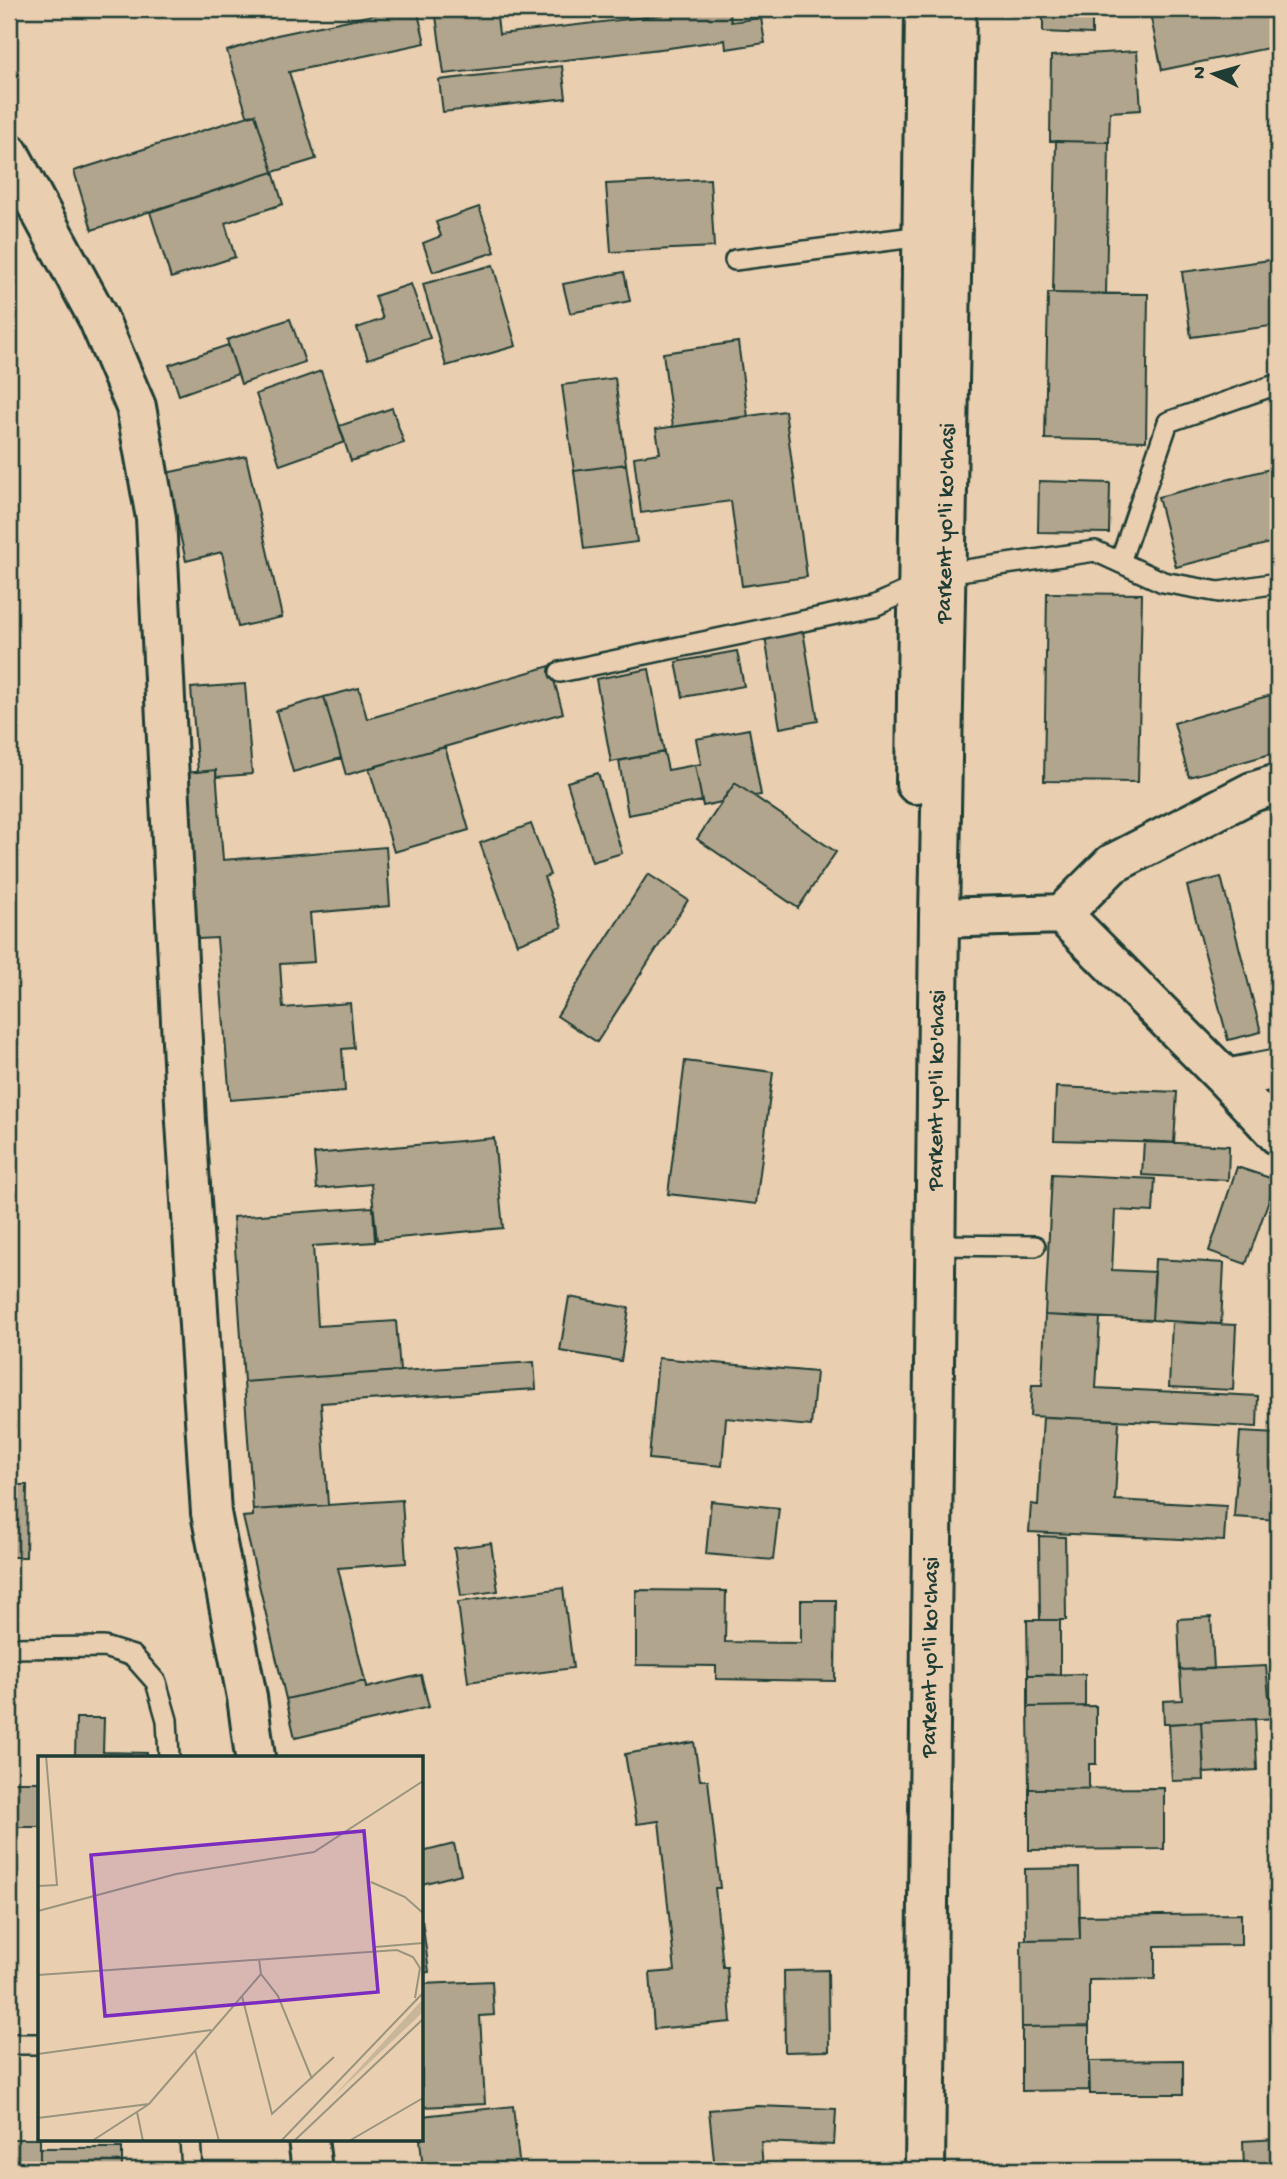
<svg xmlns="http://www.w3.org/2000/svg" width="1287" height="2179" viewBox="0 0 1287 2179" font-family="'Gochi Hand',sans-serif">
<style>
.building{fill:#b2a58d;stroke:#1f3d34;stroke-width:2}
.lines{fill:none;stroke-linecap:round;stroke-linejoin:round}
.lane-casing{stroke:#1f3d34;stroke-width:24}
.street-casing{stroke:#1f3d34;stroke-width:44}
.secondary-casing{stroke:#1f3d34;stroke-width:44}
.lane{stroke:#e9ceb0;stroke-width:19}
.street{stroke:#e9ceb0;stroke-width:38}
.secondary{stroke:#e9ceb0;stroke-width:38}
.labels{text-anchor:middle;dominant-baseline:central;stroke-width:7;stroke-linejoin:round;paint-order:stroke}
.street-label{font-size:23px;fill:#1f3d34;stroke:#e9ceb0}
.inset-road{fill:none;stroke:#98947e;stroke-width:2}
.view{fill:#7b2cbf;fill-opacity:0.15;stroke:#7b2cbf;stroke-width:3.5}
.inset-edge{fill:none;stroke:#1f3d34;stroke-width:3.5}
</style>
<rect width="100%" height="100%" fill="#e9ceb0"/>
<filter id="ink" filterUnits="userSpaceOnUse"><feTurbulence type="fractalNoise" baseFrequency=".0143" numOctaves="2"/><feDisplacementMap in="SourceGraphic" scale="14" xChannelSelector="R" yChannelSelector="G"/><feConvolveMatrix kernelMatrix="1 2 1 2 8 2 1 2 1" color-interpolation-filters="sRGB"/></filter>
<g filter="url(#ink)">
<!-- building -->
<path class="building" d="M401,9H417L425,43L289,72L316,159L273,172L255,114L247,115L227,51L277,35Z
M435,9H496L499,34L663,15L662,9H729L731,22L761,18L765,43L726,49L725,40L669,48L444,74Z
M1043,9H1092V34L1043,32Z
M1149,9H1192L1193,14L1216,9H1278V46L1162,70Z
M1137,51L1141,110L1110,112L1109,142L1050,141L1051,56Z
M562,66L566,98L443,112L439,80Z
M255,114L273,172L92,230L74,171Z
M1056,141L1109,142L1106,294L1053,293Z
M273,172L283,204L225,223L235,257L171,278L150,212Z
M710,179L714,247L611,252L606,184Z
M479,207L495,252L433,272L423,243L441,236L436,222Z
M1278,259V325L1191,337L1182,272Z
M493,265L516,346L446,366L423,284Z
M624,272L630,301L570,313L563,284Z
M411,284L430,338L368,359L357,328L383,319L375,296Z
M1048,293L1148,294L1146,441L1045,439Z
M290,319L305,362L241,384L227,340Z
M738,342L748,417L673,427L663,353Z
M228,345L238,374L179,395L169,365Z
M321,371L345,442L280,465L256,394Z
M615,378L626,464L574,471L562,385Z
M392,408L404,443L351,461L339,426Z
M785,411L807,577L742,586L731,501L641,513L634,457L660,453L656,429Z
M246,456L282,617L238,627L222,552L186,561L166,473Z
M626,464L637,542L584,549L574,471Z
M1278,467V541L1176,567L1158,497Z
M1039,481L1110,483L1109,533L1038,532Z
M1047,593L1142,594L1138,782L1044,781Z
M803,631L818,721L780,728L765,637Z
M737,651L744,686L683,697L676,662Z
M550,666L563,713L346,775L324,697L359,688L367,719Z
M649,669L664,752L611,762L596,679Z
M245,684L252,774L216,777V770L198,772L191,688Z
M1278,693V752L1189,777L1174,723Z
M324,697L341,758L293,772L276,711Z
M749,729L761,795L754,796L735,783L721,802L703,806L695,765L701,764L696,739Z
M445,747L469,830L394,852L369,768Z
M664,752L668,770L695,765L702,801L628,815L619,761Z
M216,770L223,860L386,847L390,906L310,913L314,962L280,964L283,1008L350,1003L354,1048L342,1049L345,1091L230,1100L217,938L198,939L185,773Z
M598,773L622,853L592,862L567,782Z
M735,783L836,852L798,908L697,839Z
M531,824L550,875L544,877L562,927L517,944L480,843Z
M648,874L688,900L597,1042L557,1016Z
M1221,877L1261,1032L1228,1040L1187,886Z
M685,1061L773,1072L756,1204L668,1194Z
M1056,1087L1177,1092L1174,1143L1054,1140Z
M494,1138L503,1228L377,1240L371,1184L317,1189L314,1154Z
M1144,1141L1229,1146L1228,1180L1142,1175Z
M1237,1167L1276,1180L1246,1264L1209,1251Z
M1052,1174L1155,1179L1153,1212L1115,1210L1112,1270L1155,1272L1152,1320L1045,1315Z
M373,1207L375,1242L313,1246L318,1326L396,1321L400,1371L244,1382L233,1217Z
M1155,1259L1224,1263L1221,1324L1152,1320Z
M569,1297L629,1308L621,1361L560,1351Z
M1045,1315L1100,1318L1096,1388L1258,1396L1257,1427L1030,1416L1032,1385H1042Z
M1172,1322L1236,1325L1233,1390L1169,1387Z
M658,1358L816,1372L811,1426L726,1418L722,1466L649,1459Z
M534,1362L536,1389L321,1403L328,1505L253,1510L244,1382Z
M1043,1417L1119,1420L1115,1500L1226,1506L1224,1541L1029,1532L1031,1504L1038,1505Z
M1240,1432L1278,1434V1520L1234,1517Z
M9,1485H27L26,1557H9Z
M402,1500L406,1563L338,1568L365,1681L286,1699L243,1517L253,1516V1510Z
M711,1501L779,1508L773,1560L706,1554Z
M1039,1536L1065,1537L1066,1620H1040Z
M491,1543L498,1591L461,1596L454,1548Z
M563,1588L573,1668L468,1682L458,1602Z
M636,1590L726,1591L725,1642L801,1643V1600H836L835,1681L716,1679V1666L636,1665Z
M1211,1617L1214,1669L1180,1670L1178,1619Z
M1027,1620H1060V1675H1028Z
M1266,1666L1269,1697L1278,1696V1718L1164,1724L1163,1701L1182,1700L1180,1670Z
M1085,1674V1706L1028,1707V1675Z
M421,1675L429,1707L295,1738L286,1699L365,1681L366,1688Z
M1096,1706V1764H1089V1789H1029L1028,1707Z
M76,1718H104L103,1752L147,1753V1757H75Z
M1255,1719L1257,1770L1204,1773L1201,1722Z
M1201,1722L1204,1780L1172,1781L1169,1724Z
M694,1742L700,1780H708L720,1888H715L723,1967H727L731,2022L654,2029L650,1973L675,1971L659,1821L637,1824L625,1754Z
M9,1782H40V1827H9Z
M1164,1788V1849L1029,1850V1789Z
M454,1844L461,1874L422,1884V1852Z
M1079,1868L1080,1939L1026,1940L1025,1869Z
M1241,1914V1945L1155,1946V1979L1089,1980V2026L1022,2027L1021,1940L1080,1939L1079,1916Z
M422,1920L429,1972L422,1973Z
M828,1970L829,2051L785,2052L784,1971Z
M492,1981L494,2015L480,2016L485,2104L422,2107V1984Z
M1089,2026V2090L1022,2091V2027Z
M1183,2060V2094H1090L1089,2061Z
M513,2106L520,2170H423L420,2139H422V2116Z
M757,2106L836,2109L834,2145L761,2142L763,2170H715L709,2110Z
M9,2139H40V2170H9Z
M1278,2139V2170H1244L1243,2141Z
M40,2148H122V2170H40Z"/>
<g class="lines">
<!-- lane casing -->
<g class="lane-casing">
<path id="lane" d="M735,260L922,236
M1120,562L1168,422L1278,384
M560,672L874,606L946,573L1095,551L1163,582L1219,592L1278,583
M936,1245L1035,1246
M9,1648L104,1647L133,1656L156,1682L167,1720L169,1757
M9,2044H40
M190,2139L192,2170"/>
</g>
<!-- street casing -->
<g class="street-casing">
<path id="street" d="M9,153L98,318L136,407L156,518L186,1122L211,1513L247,1697L255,1757
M1062,914L1112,864L1252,792L1278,784
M939,918L1062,914L1226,1079L1278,1135
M1226,1079L1278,1069
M308,2139L312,2170"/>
</g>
<!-- secondary casing -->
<g class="secondary-casing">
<g id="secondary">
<path d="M916,784L925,9"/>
<path id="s1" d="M925,2170L939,918L956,9"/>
</g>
</g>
<!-- lane -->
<use href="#lane" class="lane"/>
<!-- street -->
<use href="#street" class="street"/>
<!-- secondary -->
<use href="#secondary" class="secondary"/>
</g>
</g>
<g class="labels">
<!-- street labels -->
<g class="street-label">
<text stroke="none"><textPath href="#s1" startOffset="1647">Parkent yo'li ko'chasi</textPath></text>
<text stroke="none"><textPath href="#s1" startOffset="1080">Parkent yo'li ko'chasi</textPath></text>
<text stroke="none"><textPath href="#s1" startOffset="513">Parkent yo'li ko'chasi</textPath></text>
</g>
</g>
<!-- overview -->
<g transform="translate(38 1756)">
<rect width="385" height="385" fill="#e9ceb0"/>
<path d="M385,243V256L296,340Z" fill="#c8b69b"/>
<path class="inset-road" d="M333,126L367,141L385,157M0,130L19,129L8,0M0,155L138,118L276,96L385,25M337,191L385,187M223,218L240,240L274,323M0,219L359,194L375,201L382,212L377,242M204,240L234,358L296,301M157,294L181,385M0,298L173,274M99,356L105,385M0,362L111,348M54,385L111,348L223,218L221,203M243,385L385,237M256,385L385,263M311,385L385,342"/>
<path class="view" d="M326,75L340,236L67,260L53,99Z"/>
<rect width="385" height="385" class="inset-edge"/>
</g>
<!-- margin -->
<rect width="1287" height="2179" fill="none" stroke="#e9ceb0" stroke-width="35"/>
<rect x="18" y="18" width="1252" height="2144" fill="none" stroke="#1f3d34" stroke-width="2.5" filter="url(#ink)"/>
<!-- north arrow -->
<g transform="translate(1214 74) rotate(275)" stroke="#e9ceb0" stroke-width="5" paint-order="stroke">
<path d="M0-5L12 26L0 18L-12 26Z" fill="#1f3d34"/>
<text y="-10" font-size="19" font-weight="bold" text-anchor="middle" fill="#1f3d34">N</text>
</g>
</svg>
